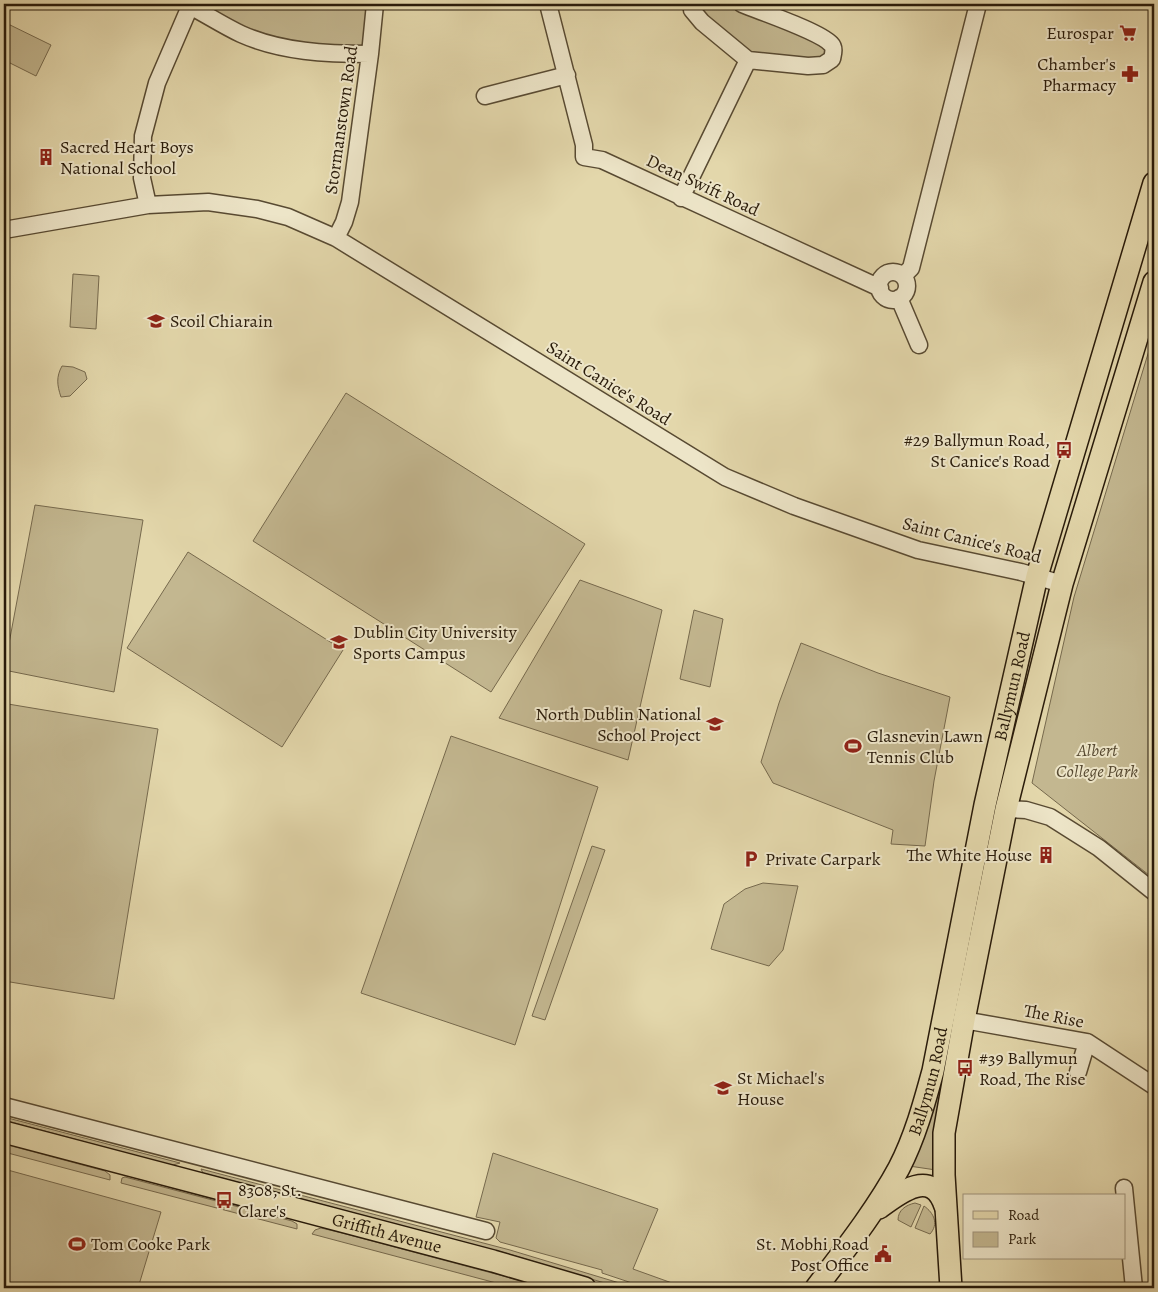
<svg xmlns="http://www.w3.org/2000/svg" width="1158" height="1292" viewBox="0 0 1158 1292" font-family="Alegreya,serif">
<style>
.green{fill:#c3b790;stroke:#76694d}
.lines{fill:none;stroke-linecap:round;stroke-linejoin:round}
.minor-casing{stroke:#584a32;stroke-width:19}
.major-casing{stroke:#291b0a;stroke-width:24}
.minor{stroke:#ede5c8;stroke-width:16}
.major{stroke:#e3d7ab;stroke-width:21}
.labels{text-anchor:middle;dominant-baseline:central;stroke-width:4;stroke-linejoin:round;paint-order:stroke}
.poi-label{font-size:18px;fill:#291b0a;stroke:#ede5c8;text-anchor:start}
.street-label{font-size:18px;fill:#291b0a;stroke:#ede5c8}
.park-label{font-size:18px;font-style:italic;fill:#574a32;stroke:#ede5c8}
</style>
<rect width="100%" height="100%" fill="#e3d7ab"/>
<filter id="stains"><feTurbulence type="fractalNoise" baseFrequency=".004" numOctaves="4"/><feColorMatrix values="0 0 0 0 .2 0 0 0 0 .09 0 0 0 0 .02 0 0 0 .5 -.17"/></filter>
<radialGradient id="worn" r=".72"><stop offset=".6" stop-color="#630" stop-opacity="0"/><stop offset="1" stop-color="#630" stop-opacity=".3"/></radialGradient>
<!-- green -->
<path class="green" d="M204,4H368L363,46L360,49L288,44L229,21Z
M694,4H749L820,35L832,63L751,54L726,36Z
M4,22L51,45L36,76L4,60Z
M73,274L99,276L96,329L70,327Z
M1154,334V879L1032,783L1074,597Z
M62,366L73,367L85,372L87,379L70,396L61,397C57,385 56,377 62,366Z
M346,393L585,544L491,692L253,541Z
M35,505L143,520L114,692L4,670Z
M188,552L343,650L282,747L127,648Z
M580,580L662,610L628,760L499,718Z
M694,610L723,619L710,687L680,679Z
M801,643L878,673L950,697L934,781L925,846L891,844L893,830L773,783L761,762L779,703Z
M8,704L158,729L114,999L4,981V728Z
M451,736L598,787L515,1045L361,993Z
M592,846L605,850L545,1020L532,1016Z
M763,883L798,886L783,950L769,966L711,949L724,904L745,889Z
M957,976L936,1170L909,1166Z
M4,1117L180,1163L173,1165L167,1164L4,1120Z
M4,1144L105,1171L110,1175V1180L4,1152Z
M493,1153L658,1209L633,1269L686,1288H647L602,1273V1270L500,1242L496,1238L500,1222L476,1217Z
M4,1169L161,1212L138,1288H4Z
M201,1169L510,1250L636,1288H621L509,1254L203,1173Z
M125,1177L292,1221L297,1224V1229L121,1183L122,1178Z
M915,1203L921,1205L911,1227L898,1220C898,1210 906,1205 915,1203Z
M924,1206C934,1213 939,1224 930,1234L915,1228Z
M321,1228L342,1233L548,1288H515L312,1234L315,1230Z"/>
<g class="lines">
<!-- minor casing -->
<g class="minor-casing">
<path id="minor" d="M548,4L584,145V157L602,160L880,288
M693,4L692,10L702,22L748,60L808,66L823,65L832,59C833,54 835,48 831,44C819,31 761,12 742,4
M190,6C207,15 224,26 241,34C281,52 327,54 370,54
M485,96L567,75
M681,198L748,60
M148,205L142,178L143,136L157,83L191,4
M4,230L148,205L208,202L257,209L288,217L336,238L725,477L794,506L918,550L1021,572L1062,584
M336,238L344,222L350,202L370,54L375,4
M879 286a14 14 0 1 1 28 0a14 14 0 1 1-28 0Z
M903,276L911,268L978,4
M899,298L919,345
M1006,809L1026,810L1050,817L1099,848L1154,892
M964,1020L1087,1042L1154,1086
M1078,1072L1087,1042
M4,1106L486,1231
M1124,1188L1134,1288"/>
</g>
<!-- major casing -->
<g class="major-casing">
<g id="major">
<path id="s1" d="M4,1132L493,1261L585,1288"/>
<path d="M879,1208C899,1193 932,1167 945,1206"/>
<path id="s2" d="M816,1288C844,1251 877,1209 899,1168C915,1137 924,1104 933,1071L985,805L1037,576L1154,183"/>
<path d="M951,1288L944,1175V1133L964,1020L1006,809L1062,584L1154,282"/>
</g>
</g>
<!-- minor -->
<use href="#minor" class="minor"/>
<!-- major -->
<use href="#major" class="major"/>
</g>
<!-- icons -->
<defs>
<g id="supermarket-bare" transform="scale(1.35)"><path d="M-6-5.5h2.5l.6 2H6L4.5 2H-2.5L-4.4-4H-6ZM-1.5 3.2a1.3 1.3 0 1 0 .1 0ZM3 3.2a1.3 1.3 0 1 0 .1 0Z" fill="#8f2418" stroke="#ede5c8" stroke-width="2.5" paint-order="stroke"/></g>
<g id="pharmacy-bare" transform="scale(1.35)"><path d="M-2-6h4v4h4v4h-4v4h-4v-4h-4v-4h4Z" fill="#8f2418" stroke="#ede5c8" stroke-width="2.5" paint-order="stroke"/></g>
<g id="building-bare" transform="scale(1.35)"><path d="M-4-6H4V6H1V3H-1V6H-4ZM-2.5-4.3h1.7v1.8h-1.7ZM.8-4.3h1.7v1.8H.8ZM-2.5-1h1.7V.8h-1.7ZM.8-1h1.7V.8H.8Z" fill="#8f2418" stroke="#ede5c8" stroke-width="2.5" paint-order="stroke"/></g>
<g id="school-bare" transform="scale(1.35)"><path d="M0-5L7-2L0 1L-7-2ZM-4 1L0 2.5L4 1V4Q0 6-4 4Z" fill="#8f2418" stroke="#ede5c8" stroke-width="2.5" paint-order="stroke"/></g>
<g id="bus-bare" transform="scale(1.35)"><path d="M-5-6H5V4H4V6H2V4H-2V6H-4V4H-5ZM-3.5-4V0h7V-4ZM-3.5 1.2v1.5H-2V1.2ZM2 1.2v1.5H3.5V1.2Z" fill="#8f2418" stroke="#ede5c8" stroke-width="2.5" paint-order="stroke"/></g>
<g id="university-bare" transform="scale(1.35)"><path d="M0-5L7-2L0 1L-7-2ZM-4 1L0 2.5L4 1V4Q0 6-4 4Z" fill="#8f2418" stroke="#ede5c8" stroke-width="2.5" paint-order="stroke"/></g>
<g id="stadium-bare" transform="scale(1.35)"><path d="M0-5a6.5 5 0 1 0 0 10a6.5 5 0 1 0 0-10ZM-3.5-1.8h7v3.6h-7Z" fill="#8f2418" stroke="#ede5c8" stroke-width="2.5" paint-order="stroke"/></g>
<g id="parking-bare" transform="scale(1.35)"><path d="M-3.5-5.5H1a3.5 3.5 0 0 1 0 7H-1V5.5H-3.5ZM-1-3.4V-.6H.8a1.4 1.4 0 0 0 0-2.8Z" fill="#8f2418" stroke="#ede5c8" stroke-width="2.5" paint-order="stroke"/></g>
<g id="civic-bare" transform="scale(1.35)"><path d="M-.6-6.5H3V-4.5H.6V-3L4-1V1h2V6H-6V1h2V-1L-.6-3ZM-1.2 2.5V6h2.4V2.5Z" fill="#8f2418" stroke="#ede5c8" stroke-width="2.5" paint-order="stroke"/></g>
</defs>
<g fill-rule="evenodd">
<use href="#supermarket-bare" x="1128" y="33"/>
<use href="#pharmacy-bare" x="1130" y="74"/>
<use href="#building-bare" x="46" y="157"/>
<use href="#school-bare" x="156" y="321"/>
<use href="#bus-bare" x="1064" y="450"/>
<use href="#university-bare" x="339" y="642"/>
<use href="#school-bare" x="715" y="724"/>
<use href="#stadium-bare" x="853" y="746"/>
<use href="#building-bare" x="1046" y="855"/>
<use href="#parking-bare" x="751" y="859"/>
<use href="#bus-bare" x="965" y="1068"/>
<use href="#school-bare" x="723" y="1088"/>
<use href="#bus-bare" x="224" y="1200"/>
<use href="#stadium-bare" x="77" y="1244"/>
<use href="#civic-bare" x="883" y="1254"/>
</g>
<g class="labels">
<!-- poi labels -->
<g class="poi-label">
<text x="1114" y="33" text-anchor="end">Eurospar</text>
<text x="1116" y="64" text-anchor="end">Chamber's<tspan x="1116" dy="21">Pharmacy</tspan></text>
<text x="60" y="147">Sacred Heart Boys<tspan x="60" dy="21">National School</tspan></text>
<text x="170" y="321">Scoil Chiarain</text>
<text x="1050" y="440" text-anchor="end">#29 Ballymun Road,<tspan x="1050" dy="21">St Canice's Road</tspan></text>
<text x="353" y="632">Dublin City University<tspan x="353" dy="21">Sports Campus</tspan></text>
<text x="701" y="714" text-anchor="end">North Dublin National<tspan x="701" dy="21">School Project</tspan></text>
<text x="867" y="736">Glasnevin Lawn<tspan x="867" dy="21">Tennis Club</tspan></text>
<text x="1032" y="855" text-anchor="end">The White House</text>
<text x="765" y="859">Private Carpark</text>
<text x="979" y="1058">#39 Ballymun<tspan x="979" dy="21">Road, The Rise</tspan></text>
<text x="737" y="1078">St Michael's<tspan x="737" dy="21">House</tspan></text>
<text x="238" y="1190">8308, St.<tspan x="238" dy="21">Clare's</tspan></text>
<text x="91" y="1244">Tom Cooke Park</text>
<text x="869" y="1244" text-anchor="end">St. Mobhi Road<tspan x="869" dy="21">Post Office</tspan></text>
</g>
<!-- street labels -->
<g class="street-label">
<text transform="translate(341 120) rotate(-82)">Stormanstown Road</text>
<text transform="translate(703 185) rotate(25)">Dean Swift Road</text>
<text transform="translate(609 383) rotate(32)">Saint Canice's Road</text>
<text transform="translate(972 540) rotate(14)">Saint Canice's Road</text>
<text stroke="none"><textPath href="#s2" startOffset="642">Ballymun Road</textPath></text>
<text transform="translate(1054 1016) rotate(11)">The Rise</text>
<text stroke="none"><textPath href="#s2" startOffset="238">Ballymun Road</textPath></text>
<text stroke="none"><textPath href="#s1" startOffset="396">Griffith Avenue</textPath></text>
</g>
<!-- park labels -->
<g class="park-label">
<text x="1097" y="750">Albert<tspan x="1097" dy="21">College Park</tspan></text>
</g>
</g>
<!-- margin -->
<rect width="1158" height="1292" fill="none" stroke="#e3d7ab" stroke-width="20"/>
<rect x="5" y="5" width="1148" height="1282" fill="none" stroke="#291b0a" stroke-width="2.5"/>
<rect x="10" y="10" width="1138" height="1272" fill="none" stroke="#291b0a"/>
<!-- legend -->
<rect x="963" y="1194" width="162" height="65" fill="#ede5c8" stroke="#9f947c"/>
<rect x="973" y="1211" width="25" height="8" fill="#e3d7ab" stroke="#9f947c"/>
<text x="1008" y="1220" font-size="15" fill="#291b0a">Road</text>
<rect x="973" y="1232" width="25" height="15" fill="#c3b790" stroke="#9f947c"/>
<text x="1008" y="1244" font-size="15" fill="#291b0a">Park</text>
<rect width="100%" height="100%" filter="url(#stains)"/>
<rect width="100%" height="100%" fill="url(#worn)"/>
</svg>
